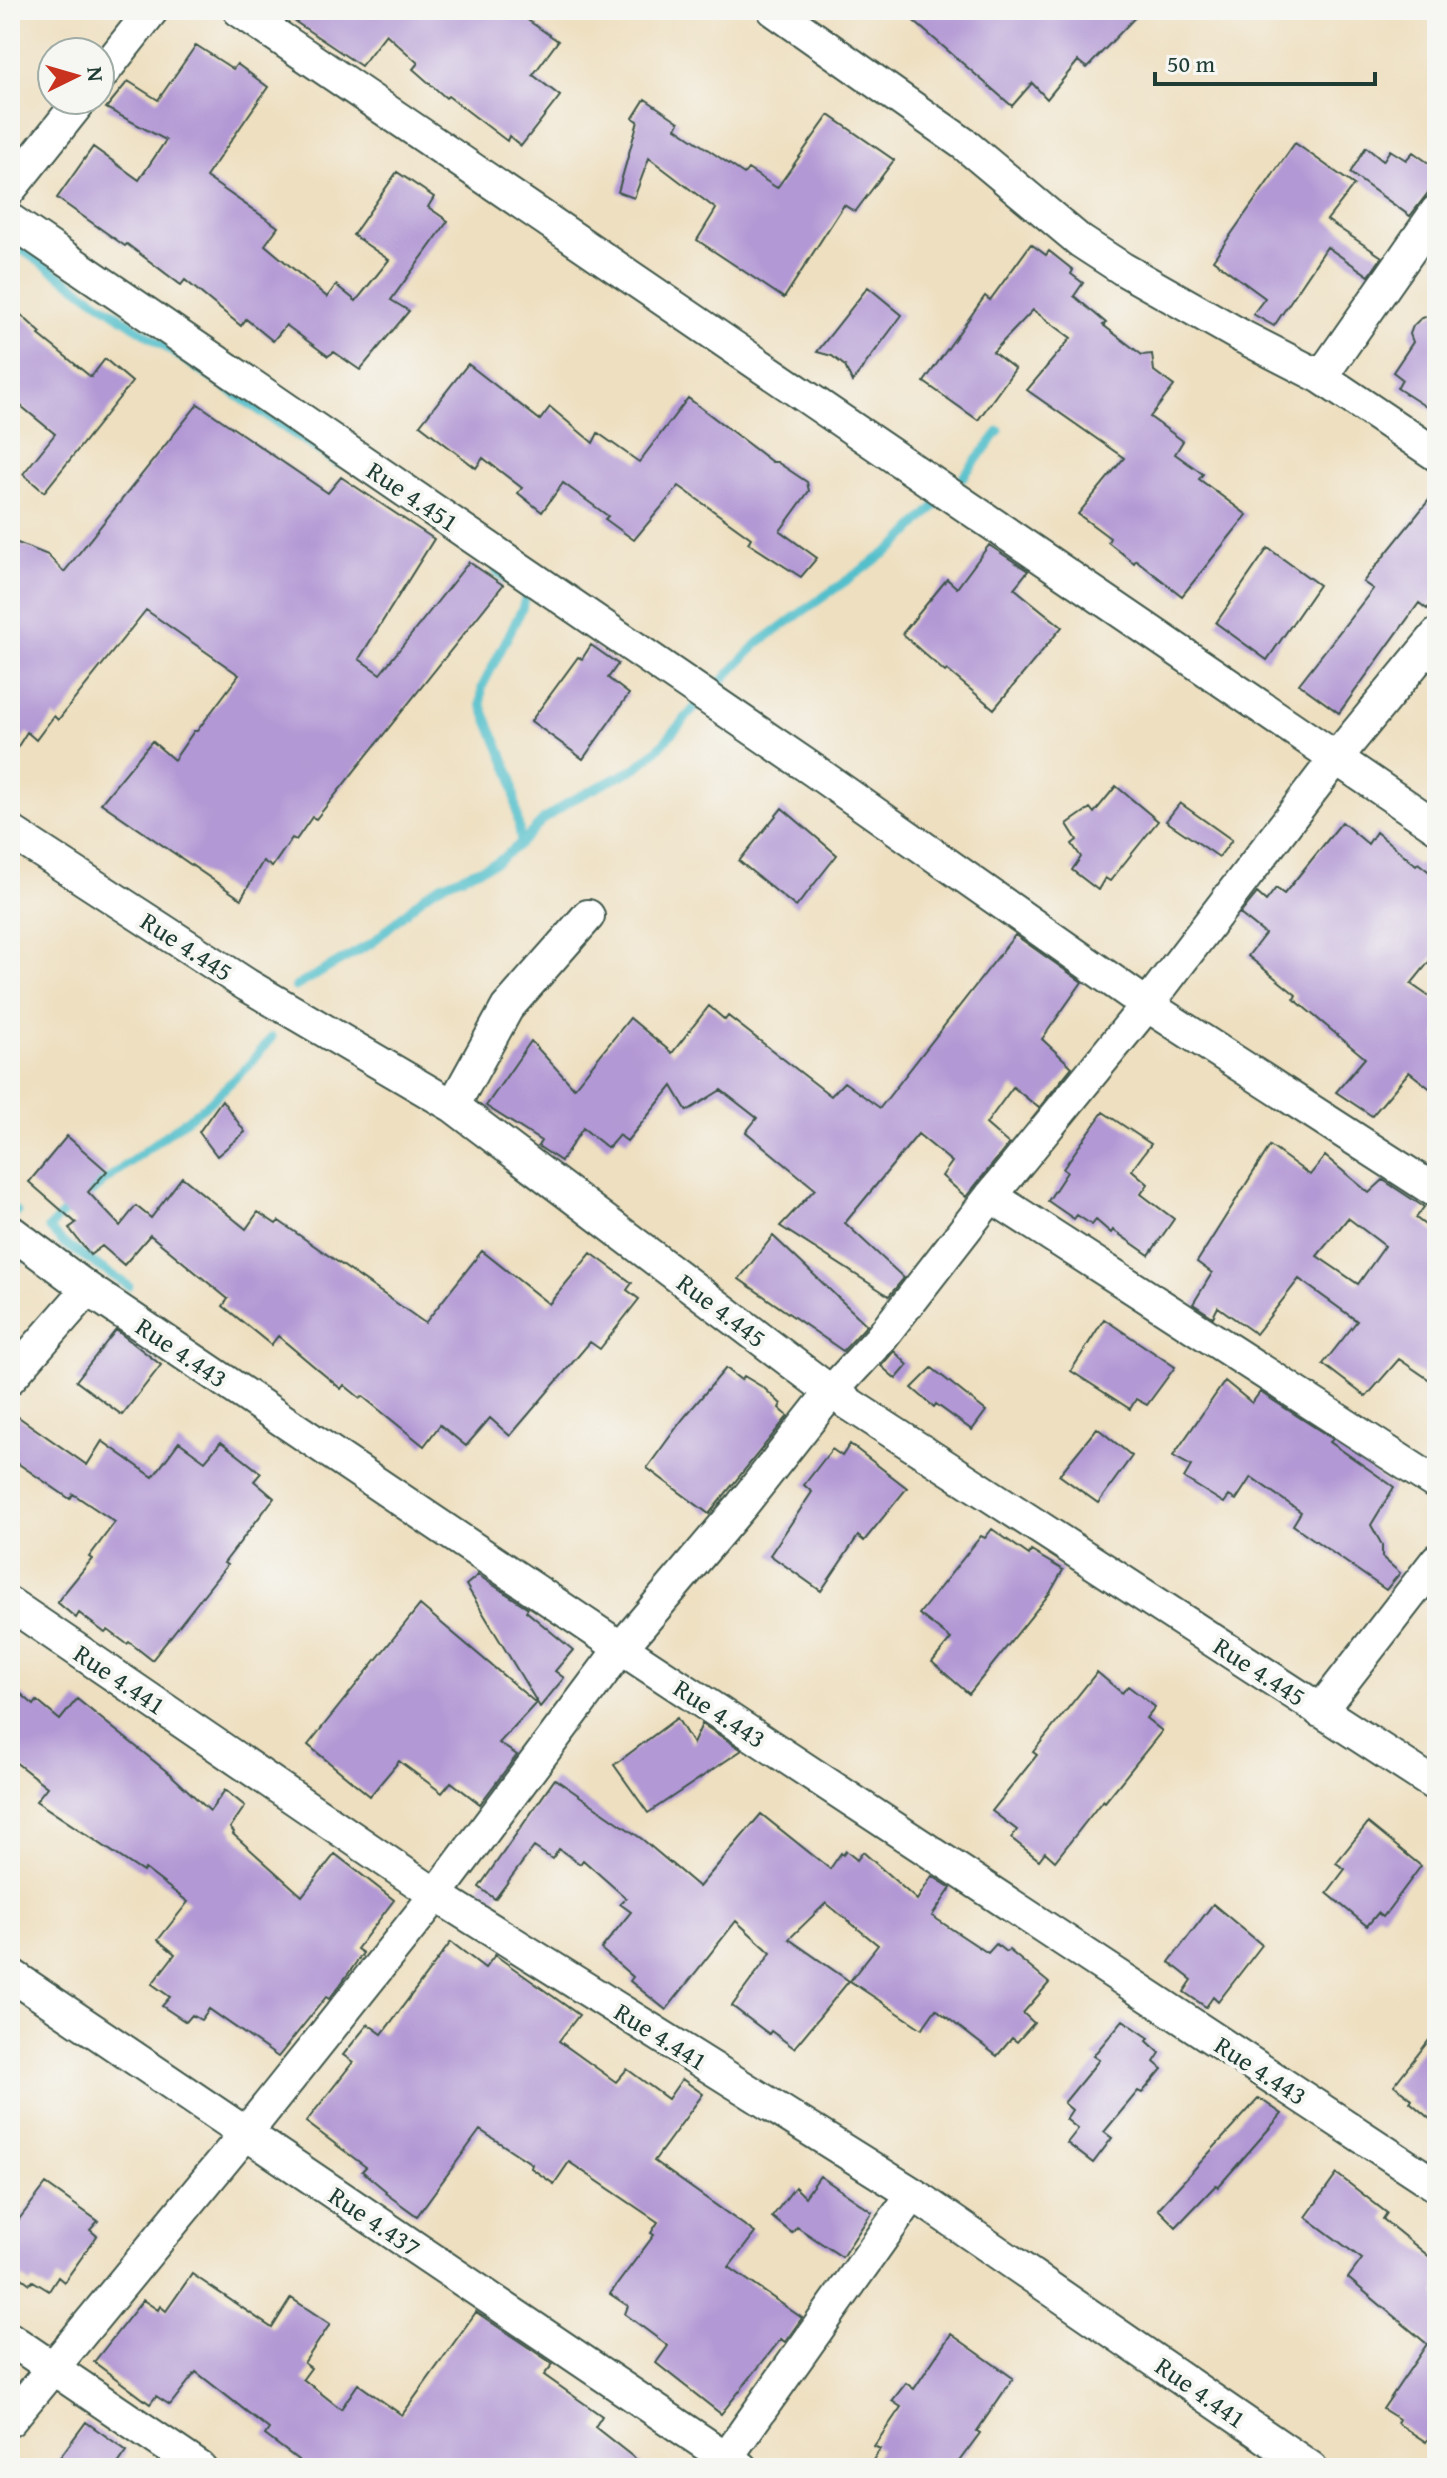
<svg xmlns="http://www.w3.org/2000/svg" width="1447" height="2478" viewBox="0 0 1447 2478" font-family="'Gentium Book Plus',serif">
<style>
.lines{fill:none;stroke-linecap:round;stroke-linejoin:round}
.stream{stroke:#52bfcb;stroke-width:9}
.building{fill:#b298d4;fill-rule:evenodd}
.minor-casing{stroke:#3e5549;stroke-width:36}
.minor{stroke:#fff;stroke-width:32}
.labels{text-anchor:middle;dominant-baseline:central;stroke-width:8;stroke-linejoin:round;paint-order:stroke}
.street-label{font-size:26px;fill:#1f3d34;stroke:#f6f6f2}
</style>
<rect width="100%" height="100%" fill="#f6f6f2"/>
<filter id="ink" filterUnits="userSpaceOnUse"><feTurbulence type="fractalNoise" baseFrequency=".0125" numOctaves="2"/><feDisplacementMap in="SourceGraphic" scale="16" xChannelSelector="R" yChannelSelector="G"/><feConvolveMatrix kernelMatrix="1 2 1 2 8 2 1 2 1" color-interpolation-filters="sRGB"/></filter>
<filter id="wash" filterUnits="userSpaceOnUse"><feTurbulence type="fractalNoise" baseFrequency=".006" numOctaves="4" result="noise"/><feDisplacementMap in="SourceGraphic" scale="32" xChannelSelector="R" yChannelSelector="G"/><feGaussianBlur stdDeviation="1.8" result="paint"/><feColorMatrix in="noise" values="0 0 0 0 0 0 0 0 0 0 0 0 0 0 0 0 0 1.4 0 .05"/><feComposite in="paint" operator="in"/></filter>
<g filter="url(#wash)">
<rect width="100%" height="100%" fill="#eedfc0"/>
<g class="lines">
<!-- stream -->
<path class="stream" d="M10,242L338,464
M963,477L999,431
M496,571L526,595L522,609L482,687L481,704L512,778L521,843
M721,682L758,643L897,545L940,501
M295,987L372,943L425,895L441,885L497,862L521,843L543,820L570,801L636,768L658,749L698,704
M10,1207L17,1212
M10,1271L22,1258
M129,1286L62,1242L49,1228L67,1210L77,1206L102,1183L210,1102L247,1067L272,1037"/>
</g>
<g id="blocks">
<!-- building -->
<path class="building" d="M278,10H513L558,41L533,75L560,96L521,146L509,136L507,141L448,96L446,98L413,69L418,63L386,34L361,66Z
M901,10H1142L1087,68L1078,61L1047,99L1032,83L1012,106Z
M196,45L233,69L237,64L268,87L206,177L278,227L265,245L327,297L336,285L356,301L389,260L353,235L397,172L434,197L428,207L448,221L391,300L409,311L360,370L334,352L328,356L286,325L273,341L246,319L241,326L185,280L181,285L127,244L125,246L57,198L93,147L139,180L166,140L106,108L128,81L158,100Z
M645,99L679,122L676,128L744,174L748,169L777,188L829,115L894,160L855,212L844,205L784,298L697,240L716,209L649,158L634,198L618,192L638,121L633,118Z
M1295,143L1354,185L1327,220L1382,257L1369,276L1327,247L1274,326L1253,314L1265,298L1213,260Z
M1366,147L1383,161L1390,150L1406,160L1413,152L1437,169V181L1410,216L1350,173Z
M1031,244L1046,255L1049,251L1073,270L1071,274L1083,283L1074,296L1106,323L1103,325L1142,355L1152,354L1154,371L1174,386L1150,417L1183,441L1175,454L1203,474L1199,479L1247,515L1182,596L1136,560L1134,563L1108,542L1110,538L1078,514L1124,458L1027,390L1071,338L1033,310L993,352L1015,369L978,420L924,382L985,296L990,300Z
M868,287L902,315L852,382L845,366L832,356L817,352Z
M10,305L41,333L39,335L91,377L105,359L132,382L44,492L23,474L55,434L10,397Z
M1437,312V414L1397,388L1402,379L1393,372L1413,342L1410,334L1413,326L1420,319Z
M468,364L540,420L550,407L593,443L598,433L639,462L688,398L772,462H777L807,482L809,491L780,531L817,558L801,577L748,543L751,538L679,486L634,540L605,519L608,516L563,483L542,512L518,493L522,488L483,458L476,468L420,425Z
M198,404L328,493L341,477L434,539L359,659L380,674L469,562L503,585L316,819L312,817L296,840L292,838L272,867L263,861L241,899L101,803L152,741L174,760L194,731H197L239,675L146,610L58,720L54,716L36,740L27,732L10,759V540L48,555L64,572Z
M1437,490V596L1427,609L1419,603L1339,713L1299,684L1373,589L1363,582Z
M989,545L1028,571L1014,588L1062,627L994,709L947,670L945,672L902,634L947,579L957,588Z
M1268,548L1319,585L1267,660L1216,623Z
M591,645L618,664L608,678L629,694L583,759L531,721L578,657L582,659Z
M1116,786L1158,821L1110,881L1105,878L1098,890L1072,870L1081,857L1072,844L1077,840L1067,824L1090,808L1094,813Z
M1180,803L1232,840L1219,857L1166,821Z
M782,808L837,855L796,907L739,861Z
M1342,822L1368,844L1376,832L1416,865L1418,863L1437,878V952L1411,984L1437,1002V1094L1409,1072L1372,1116L1336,1092L1365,1058L1294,999L1296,995L1248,956L1265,934L1240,914L1257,893L1266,901L1276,888L1284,894Z
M1015,935L1082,982L1042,1039L1072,1067L1039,1108L1013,1087L986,1124L1009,1144L966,1197L942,1176L952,1162L918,1134L845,1223L904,1278L889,1296L780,1226L815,1189L746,1132L757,1118L721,1090L687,1111L672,1086L627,1141L619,1135L608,1148L583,1128L561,1161L538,1146L541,1141L486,1106L531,1041L574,1088L630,1018L672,1053L709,1006L725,1020L728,1016L831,1096L844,1082L880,1108Z
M222,1100L245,1132L217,1156L199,1132Z
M1103,1112L1151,1144L1132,1170L1148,1184L1141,1194L1174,1219L1149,1255L1113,1230L1111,1233L1096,1220L1092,1225L1077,1215L1074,1219L1048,1201L1067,1172L1063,1169Z
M67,1136L107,1171L88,1192L120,1226L136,1206L151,1218L182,1177L246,1229L258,1212L276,1224L279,1221L425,1323L482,1251L549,1304L591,1253L632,1283L627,1290L639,1299L600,1349L590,1342L510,1436L490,1418L466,1446L440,1425L424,1446L362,1396L360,1398L344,1385L341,1389L278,1336L271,1345L223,1306L228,1299L150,1235L124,1265L102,1246L90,1255L69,1228L76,1223L29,1182Z
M1270,1146L1310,1175L1325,1156L1369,1193L1383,1180L1424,1207L1416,1218L1437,1234V1385L1399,1359L1366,1397L1323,1364L1357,1321L1299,1279L1256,1334L1218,1307L1213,1317L1193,1304L1212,1273L1197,1262ZM1348,1218L1385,1246L1358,1284L1317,1256Z
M773,1236L867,1325L843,1351L739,1279Z
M1104,1319L1175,1367L1147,1405L1136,1399L1130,1409L1071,1371Z
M116,1330L161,1365L122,1415L76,1381Z
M894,1351L908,1365L896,1379L881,1366Z
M726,1368L741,1380L744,1376L764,1388L781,1404L779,1408L788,1416L709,1514L647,1468L682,1420Z
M932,1368L986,1411L972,1430L936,1404L934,1407L912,1388Z
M1225,1381L1252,1403L1260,1392L1333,1439L1330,1442L1394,1487L1371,1525L1382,1545V1557L1400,1573L1386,1590L1293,1525L1301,1512L1251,1477L1236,1500L1229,1496L1224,1503L1184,1478L1191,1466L1173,1456Z
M10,1411L87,1465L102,1441L153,1477L179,1442L205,1461L221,1442L261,1473L254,1481L274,1498L224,1563L227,1565L152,1660L129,1642L127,1644L108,1630L105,1633L79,1613L76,1618L57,1602L92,1559L89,1557L115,1522L73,1494L70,1499L10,1458Z
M1097,1428L1132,1456L1098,1503L1059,1475Z
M850,1444L907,1488L864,1541L858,1536L821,1591L770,1555L812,1492L804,1485L832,1449L842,1456Z
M992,1529L1029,1555L1031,1551L1063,1570L1050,1593L969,1694L932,1662L951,1639L919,1614L981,1536L985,1538Z
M478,1575L528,1608L526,1611L573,1650L555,1671L564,1678L540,1707L466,1585Z
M420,1605L536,1703L499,1743L517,1755L480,1804L451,1782L442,1793L399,1761L370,1796L308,1745Z
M1097,1672L1122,1693L1128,1686L1155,1707L1146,1718L1162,1731L1105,1802L1103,1800L1055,1861L1045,1852L1039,1860L1011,1838L1017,1830L992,1811L1037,1755L1033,1752Z
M21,1694L34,1705L37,1701L60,1720L77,1699L170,1774L210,1811L225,1790L245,1806L230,1828L234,1832L233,1834L302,1896L335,1854L394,1900L357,1949L363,1953L340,1985L329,1999L326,1997L278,2057L209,2009L201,2020L192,2015L186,2022L162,2006L170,1997L152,1984L175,1954L158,1940L188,1902L145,1869L143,1872L36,1801L47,1787L10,1758V1707Z
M677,1718L693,1744L702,1724L742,1750L648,1813L614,1765Z
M555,1779L642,1839L699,1887L761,1814L830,1869L841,1853L843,1855L846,1851L857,1860L863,1852L917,1900L932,1876L951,1888L932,1916L988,1953L996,1944L1006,1952L1009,1950L1049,1983L1023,2013L1034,2023L1017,2042L1012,2038L997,2056L936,2009L922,2029L850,1981L878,1945L826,1903L789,1939L849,1981L794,2048L771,2031L769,2034L732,2006L771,1953L736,1921L666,2010L630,1981L633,1977L601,1949L631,1912L620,1904L626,1898L583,1860L580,1864L559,1849L552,1859L534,1847L495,1899L479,1887Z
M1368,1823L1421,1866L1383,1917L1378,1913L1367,1926L1327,1893L1345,1869L1336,1863Z
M1213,1904L1262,1945L1218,2002L1213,1997L1206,2007L1184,1992L1192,1980L1169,1962Z
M451,1942L485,1968L495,1955L579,2015L559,2041L616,2082L627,2069L668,2099L682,2079L703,2094L654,2161L755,2233L729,2267L802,2318L785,2342L781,2339L721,2414L656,2363L668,2346L625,2314L628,2306L610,2294L654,2235L651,2233L658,2222L569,2162L554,2184L531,2168L532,2164L480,2130L417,2216L385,2193L386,2191L362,2171L366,2167L306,2122L353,2062L343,2055L368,2024L382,2034Z
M1123,2020L1149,2038L1147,2041L1160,2053L1154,2062L1162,2069L1142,2093L1138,2091L1104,2132L1112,2138L1093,2163L1067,2143L1078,2129L1066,2119L1072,2110L1064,2103L1099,2060L1093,2056Z
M1437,2030V2125L1410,2102L1412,2099L1394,2085Z
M1259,2098L1282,2114L1218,2187L1216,2185L1176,2227L1158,2209Z
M1337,2174L1387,2213L1383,2219L1437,2263V2424L1426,2442L1397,2423L1399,2419L1383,2409L1427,2344L1348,2278L1362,2259L1306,2217Z
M820,2176L872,2212L842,2257L797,2227L792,2233L772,2217L795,2187L805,2197Z
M46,2184L98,2221L90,2230L97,2236L64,2282L58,2277L49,2291L33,2281L30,2284L10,2269V2231Z
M192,2274L272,2328L291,2298L330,2324L304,2363L311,2368L303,2379L341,2409L358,2384L402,2415L476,2312L553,2364L544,2375L602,2416L595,2427L647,2468H309L265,2435L269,2429L196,2372L170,2405L156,2396L150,2404L94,2362L143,2300L158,2310L160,2306L166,2311Z
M951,2334L1013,2378L977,2431L980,2433L954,2468H868L880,2449L874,2446L901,2407L892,2401L906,2383L914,2389Z
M86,2422L127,2451L115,2468H52Z"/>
</g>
</g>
<g filter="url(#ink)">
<use href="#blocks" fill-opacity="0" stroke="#3e5549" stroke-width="2"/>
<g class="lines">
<!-- minor casing -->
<g class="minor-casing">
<path id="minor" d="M239,10L1437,827
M774,10L964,144L1080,241L1123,269L1243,337L1321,377
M100,76L152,10
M10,189L81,100
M1437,211L1321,377L1437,455
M10,220L816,772L1147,1005L1437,1192
M10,831L247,985L453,1106L831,1392L1437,1786
M453,1106L507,1008L588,916
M991,1196L1437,1484
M10,1231L88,1289L621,1648L1437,2186
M10,1378L88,1289
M10,1604L436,1895L913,2194L1311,2468
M1320,1711L1437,1560
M10,1974L741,2468
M10,2339L200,2468
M10,2420L246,2133L436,1895L621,1648L742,1505L831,1392L880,1339L991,1196L1147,1005L1336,758L1437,635
M719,2468L913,2194"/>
</g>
<!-- minor -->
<use href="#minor" class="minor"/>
</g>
</g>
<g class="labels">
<!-- street labels -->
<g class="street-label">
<text transform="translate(413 496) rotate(34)">Rue 4.451</text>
<text transform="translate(187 946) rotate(33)">Rue 4.445</text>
<text transform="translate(722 1310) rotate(37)">Rue 4.445</text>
<text transform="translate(182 1352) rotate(34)">Rue 4.443</text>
<text transform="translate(1260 1671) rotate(33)">Rue 4.445</text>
<text transform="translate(120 1679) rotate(34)">Rue 4.441</text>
<text transform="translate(720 1713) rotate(33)">Rue 4.443</text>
<text transform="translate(661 2036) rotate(32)">Rue 4.441</text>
<text transform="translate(1261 2070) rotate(33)">Rue 4.443</text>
<text transform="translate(375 2221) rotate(34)">Rue 4.437</text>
<text transform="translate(1201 2392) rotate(35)">Rue 4.441</text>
</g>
</g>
<!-- margin -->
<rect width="1447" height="2478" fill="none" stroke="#f6f6f2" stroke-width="40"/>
<!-- north arrow -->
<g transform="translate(76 76) rotate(85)"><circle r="38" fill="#f6f6f2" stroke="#a0aca6" stroke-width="2"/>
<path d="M0-6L14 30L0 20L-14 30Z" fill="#c8321e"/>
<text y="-12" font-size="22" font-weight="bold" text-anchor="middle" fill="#1f3d34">N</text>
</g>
<!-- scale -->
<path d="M1155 72v12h220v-12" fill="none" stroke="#1f3d34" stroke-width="4"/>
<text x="1167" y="72" font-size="24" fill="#1f3d34" stroke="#f6f6f2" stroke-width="6" paint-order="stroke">50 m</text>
</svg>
